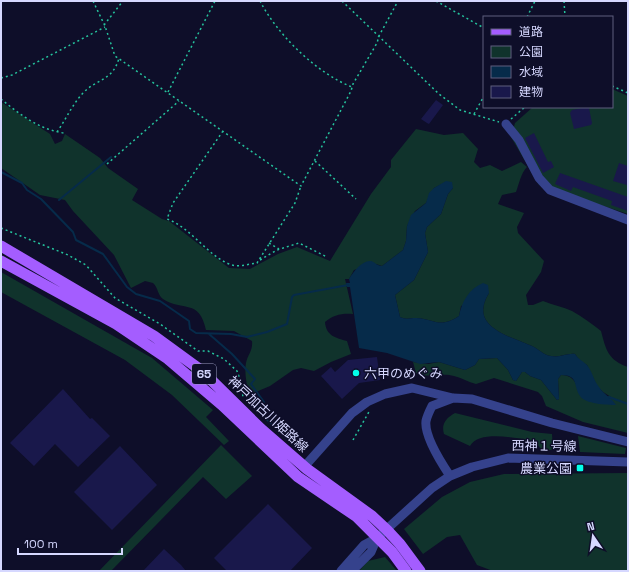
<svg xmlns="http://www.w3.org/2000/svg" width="629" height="572" viewBox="0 0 629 572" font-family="'Space Grotesk','Noto Sans JP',sans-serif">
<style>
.green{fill:#10332c}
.water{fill:#062b4a}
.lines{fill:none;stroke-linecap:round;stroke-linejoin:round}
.stream{stroke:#062b4a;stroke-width:2}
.building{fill:#19184b}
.path{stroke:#25c39d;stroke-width:1.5;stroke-dasharray:2 3;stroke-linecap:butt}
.minor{stroke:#35428c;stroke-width:9}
.major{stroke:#a45dff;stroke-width:11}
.poi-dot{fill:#02ffea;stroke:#0e0e29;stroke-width:1.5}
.labels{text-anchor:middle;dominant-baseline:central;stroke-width:3;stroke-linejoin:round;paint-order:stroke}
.shield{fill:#0e0e29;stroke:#9a9bbf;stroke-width:1}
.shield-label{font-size:12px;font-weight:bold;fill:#d6d8ff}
.poi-label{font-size:13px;fill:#d6d8ff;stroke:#0e0e29;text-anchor:start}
.street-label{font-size:13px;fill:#d6d8ff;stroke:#0e0e29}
</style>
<rect width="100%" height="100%" fill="#0e0e29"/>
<!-- green -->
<path class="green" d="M612,89L628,96V214L539,185L511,137L515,123L533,107H612Z
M1,102L50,134L55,144L62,141L65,134L100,158L108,168L138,189L132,200L162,219L169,221L229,268L250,269L278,254L297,247L330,261L371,194L391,167V160L416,129L444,135L463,133L478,149L474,162L480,168L490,165L502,171L521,162L527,167C521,173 519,184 516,192L502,195L498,204L524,213L517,227L518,233L544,261L541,272L526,295L528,305H533L543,301C553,305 563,307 572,311C583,317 592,324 601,331C606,350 608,360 628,367V433L583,422L546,406L542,396L538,392L494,378L476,384C468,382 462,378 454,376C441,372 429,379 416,373L413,362L428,364L439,362L465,370L475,365L479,359L497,358L508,370L513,380L516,381L522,372H525L530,376L541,380L557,400L559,399L558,379L561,375C571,375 575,380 578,389L611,397L603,392L597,386L587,365L580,361L575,354C567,353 559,358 551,356C543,355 539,349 532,346C509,336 468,327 489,293L461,306L459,316C439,329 435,319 416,318C410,318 406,320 400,317L395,295L414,280L428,252L425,233L427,227L441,214L448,194L453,188L446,182L434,188L426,203L415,211L407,226L406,241L403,250L382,266L376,264L354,270L349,279H345L353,314C342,313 333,315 325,322C326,336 336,338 347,341L351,354L331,362L314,371L301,368L293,370L270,386L249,395C247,385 244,373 246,363C248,354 253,351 252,341L234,331L206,330C199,298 183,312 163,299C158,296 158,287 153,283L145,281L131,288L114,255L73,211L65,200L40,195L1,168Z
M1,272L152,358L213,410L206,417L229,441L224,445L172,395L125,360L1,292Z
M455,413L532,432L552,434L553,450H542L534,441L529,440C514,438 479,430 470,446L444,434C441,424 446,418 455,413Z
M578,436L626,448L625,454L580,452Z
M221,445L252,476L226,499L203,477L111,571H99Z
M628,473V571H493L477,565L460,535L447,537L423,554L404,529L442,497L470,482L504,474Z
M385,557L397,571H359L368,561Z"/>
<!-- water -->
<path class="water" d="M446,181L452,182L453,188L448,194L441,214L427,227L425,233L428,252L414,280L395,295L400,317C406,320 410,318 416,318C435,319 439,329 459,316C462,301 469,289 483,283L488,285L489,293C468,327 509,336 532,346C539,349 543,355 551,356C560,358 567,353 575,354C579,360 583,361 587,365C592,371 594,381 599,387C604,395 611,397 616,405C607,405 585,404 580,396C573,386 579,375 561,375L558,379L559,399L557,400L541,380L530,376L525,372H522L516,381L513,380L508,370L497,358L479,359L475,365L465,370L439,362L420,364L387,353L359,348L350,287H347L346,283H350L349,279C353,272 362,260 371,261C375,262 377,266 382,266L403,250L406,241L407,226L411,215L426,203L429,193L434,188Z"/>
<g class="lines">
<!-- stream -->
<path class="stream" d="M1,172L22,183L27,190L41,199L73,232L76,240L103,254L127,287L136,294L160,301L189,321L190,329L196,333L231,334L247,337L267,332L287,324L292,297L294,295L348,285
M59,200L111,157
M209,334L232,354L255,379L251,384L264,402L257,409L263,416L288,439
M609,397L628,404"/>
</g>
<!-- building -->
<path class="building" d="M436,100L443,105L429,124L427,123L421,119Z
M587,107L589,108L592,123L591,125L574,129L570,113L572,110Z
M534,133L548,162L551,161L554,167L543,173L525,138Z
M619,163L628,166L627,185L613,181Z
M560,173L628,197V211L611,205L612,201L573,187L571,191L555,184Z
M377,357L380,380L359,383L342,399L321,376L331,367L335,372L348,360Z
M63,389L90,419L92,418L110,436L78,467L55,444L34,466L10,443Z
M120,446L157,485L112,530L74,492Z
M268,504L312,548L290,571H227L214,558Z
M164,549L181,565L186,571H143Z"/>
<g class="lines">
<!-- path -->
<path class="path" d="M93,1L105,26L115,56L301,186L351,91L353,84L377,43L379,36L398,1
M260,1C277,34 316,73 352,87
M342,1L439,94L460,110L499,122
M436,1L484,28
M564,1L565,17
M527,17L535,1
M104,25L123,1
M1,78L12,75L105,27
M612,86L628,93
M168,92L215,1
M1,99C19,114 40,130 64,133
M474,114L484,96
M511,119L525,107
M223,131L173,203L167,219C192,228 209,258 232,265C240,267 249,264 257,263L295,203L301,186
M57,132C66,119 72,105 83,93C96,79 113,81 119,58
M315,161L356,199
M107,164L179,101
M1,228L68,255L86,265L115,298L160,324L198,351H208L224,359L237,371L242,385L243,399
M269,243L279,249
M260,260L277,250L299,243L327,257
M353,440L370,410"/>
<!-- minor -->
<path class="minor" d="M506,124L519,140L539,178L550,190L628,220
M304,467L352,413L367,402L385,394L412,388L453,398L472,399L552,423L628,442
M450,476C442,464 424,436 426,421C427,416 430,410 432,406L453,398
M341,571L364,545L377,538L432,488L450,476L472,467L508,458L628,462
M352,571L371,552L377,538"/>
<!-- major -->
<path class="major" d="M1,246L154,336L202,371L261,429L307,469L372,516L387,530L400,544L420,571
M1,261L116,324L168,359L222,405L298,477L357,517L392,552L406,571"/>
</g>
<!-- markers -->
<g class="poi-dot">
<circle cx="356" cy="373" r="4"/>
<rect x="576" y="464" width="8" height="8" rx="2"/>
</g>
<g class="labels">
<!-- shield labels -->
<rect class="shield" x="192" y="364" width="24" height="20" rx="3"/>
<g class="shield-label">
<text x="204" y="374">65</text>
</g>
<!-- poi labels -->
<g class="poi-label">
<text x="364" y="373">六甲のめぐみ</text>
<text x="572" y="468" text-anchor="end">農業公園</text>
</g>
<!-- street labels -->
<g class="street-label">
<text transform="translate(268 414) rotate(43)">神戸加古川姫路線</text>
<text transform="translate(544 446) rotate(1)">西神１号線</text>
</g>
</g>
<!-- border -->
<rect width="629" height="572" fill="none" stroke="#d6d8ff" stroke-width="4"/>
<!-- legend -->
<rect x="483" y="16" width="130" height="92" fill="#0e0e29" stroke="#5e5f7f"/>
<rect x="491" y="29" width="20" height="6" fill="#a45dff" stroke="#5e5f7f"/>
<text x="519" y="36" font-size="12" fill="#d6d8ff">道路</text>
<rect x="491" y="46" width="20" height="12" fill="#10332c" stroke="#5e5f7f"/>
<text x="519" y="56" font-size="12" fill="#d6d8ff">公園</text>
<rect x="491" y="66" width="20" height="12" fill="#062b4a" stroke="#5e5f7f"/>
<text x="519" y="76" font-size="12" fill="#d6d8ff">水域</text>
<rect x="491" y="86" width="20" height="12" fill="#19184b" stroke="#5e5f7f"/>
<text x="519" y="96" font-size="12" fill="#d6d8ff">建物</text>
<!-- north arrow -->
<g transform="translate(593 536) rotate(347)" stroke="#0e0e29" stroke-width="3" paint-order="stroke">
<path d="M0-3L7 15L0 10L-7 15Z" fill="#d6d8ff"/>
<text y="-6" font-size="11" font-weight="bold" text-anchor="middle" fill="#d6d8ff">N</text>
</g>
<!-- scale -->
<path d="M18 548v6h104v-6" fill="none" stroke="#d6d8ff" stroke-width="2"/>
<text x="24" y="548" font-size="12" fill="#d6d8ff" stroke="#0e0e29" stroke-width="3" paint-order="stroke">100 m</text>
</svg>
